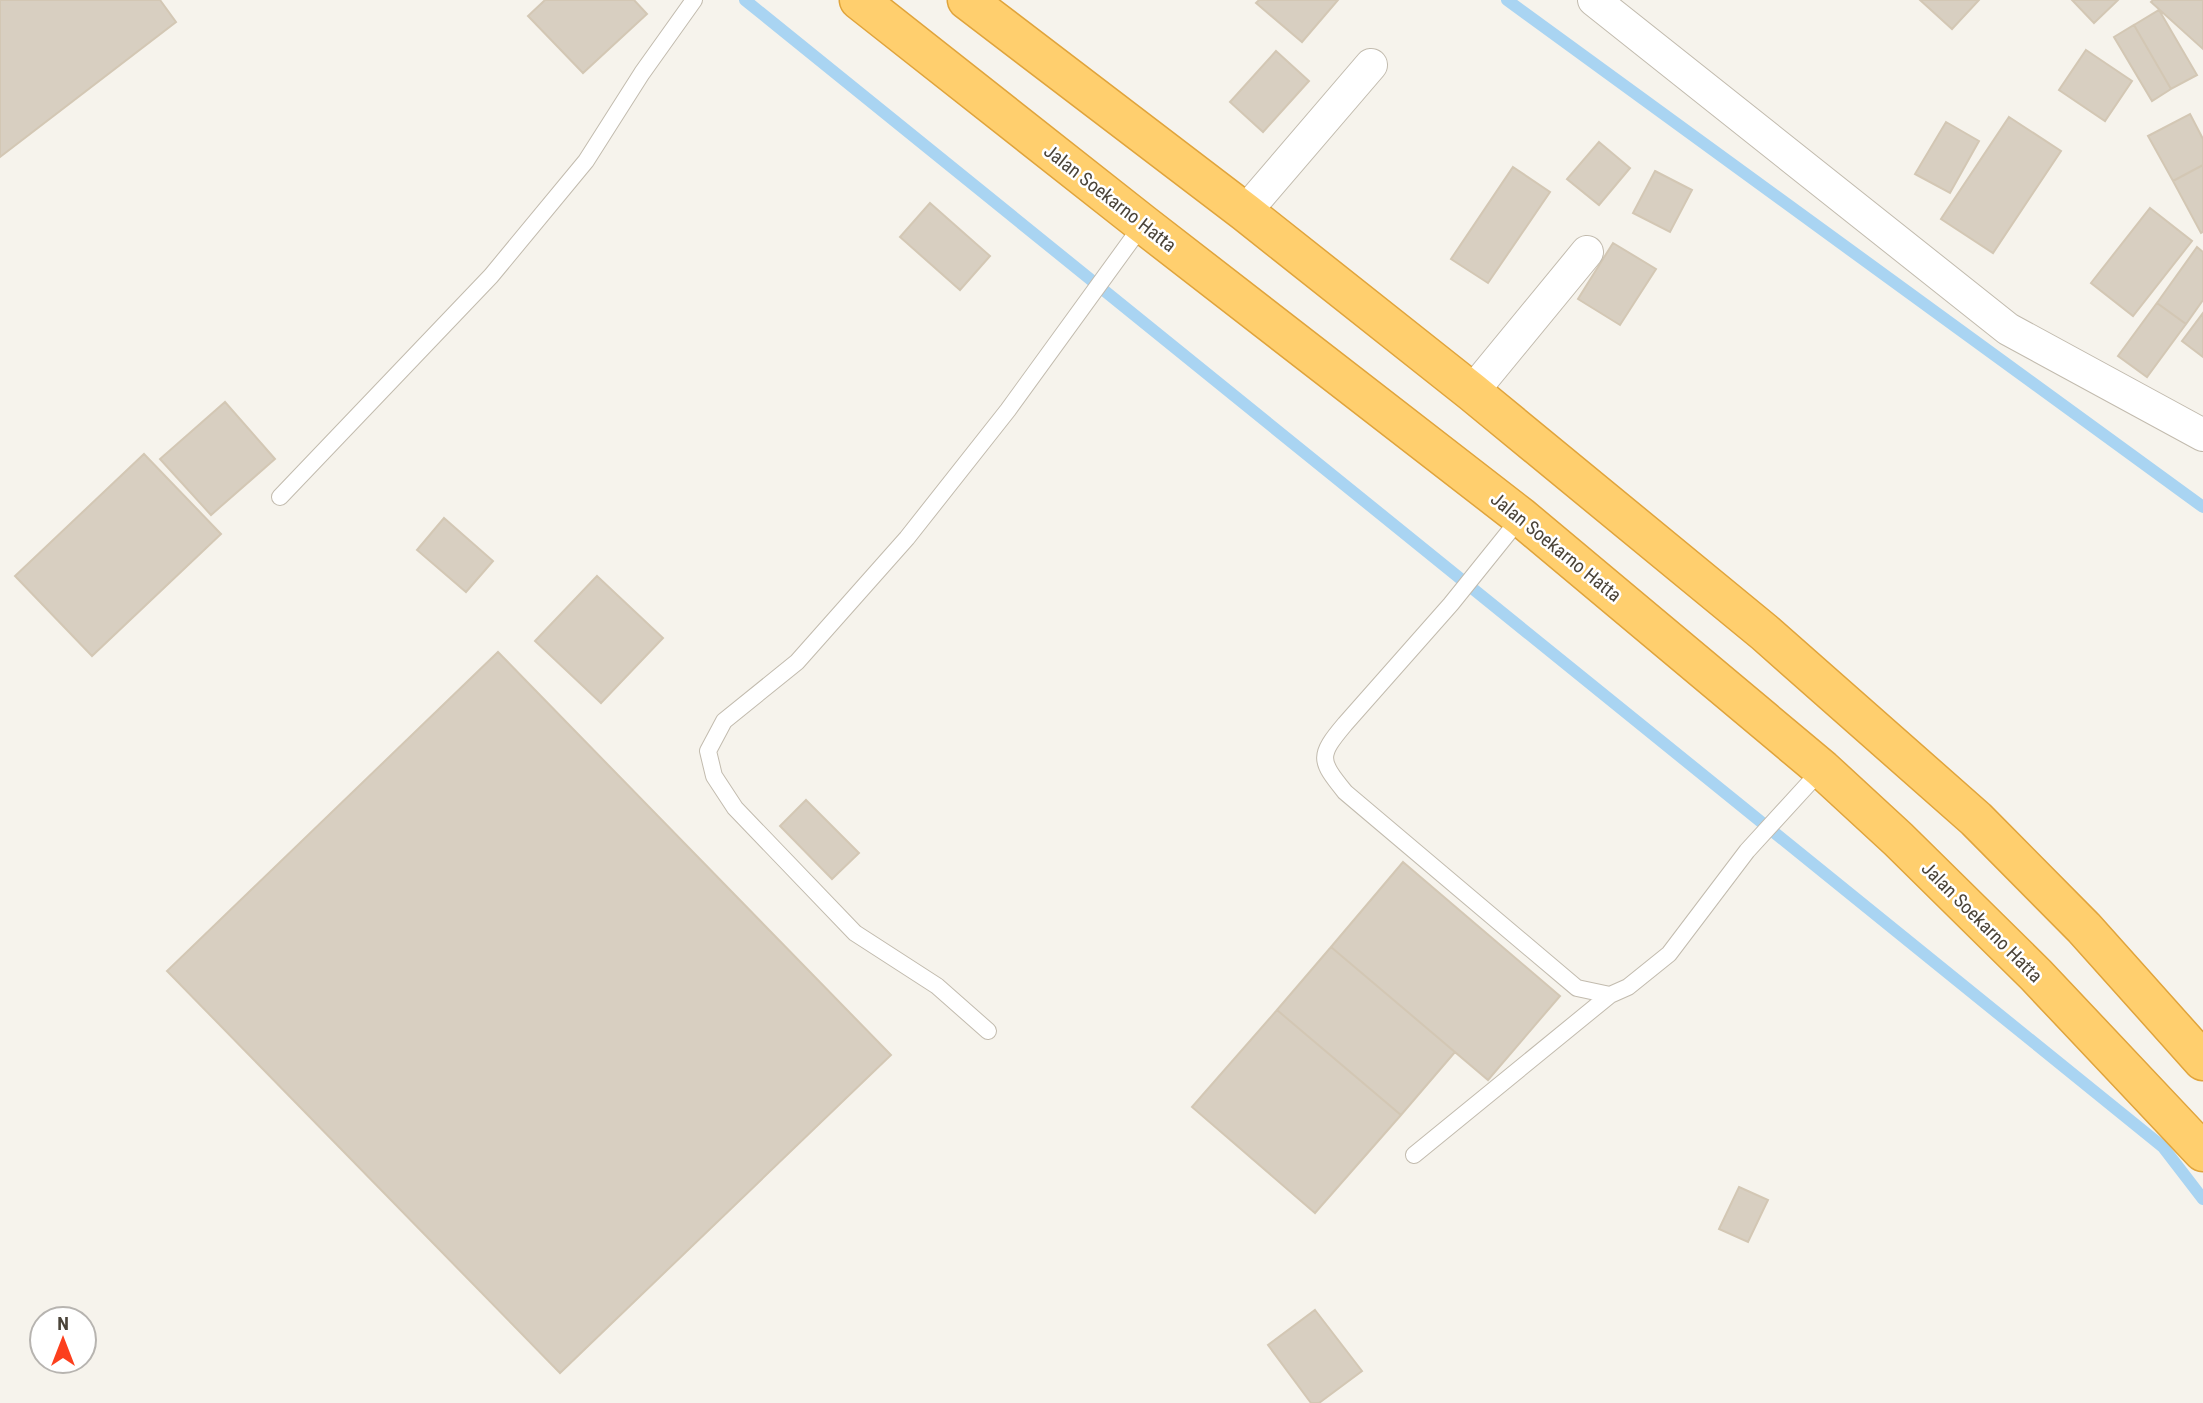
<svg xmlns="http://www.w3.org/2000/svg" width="2203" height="1403" viewBox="0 0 2203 1403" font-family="'Roboto Condensed',sans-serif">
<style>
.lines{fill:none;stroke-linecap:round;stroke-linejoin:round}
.stream{stroke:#a9d4f2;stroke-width:12}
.building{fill:#d8cfc1;stroke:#d3c7b4;stroke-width:2}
.lane-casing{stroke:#c2bbae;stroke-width:18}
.street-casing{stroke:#c2bbae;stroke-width:34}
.highway-casing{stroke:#e0a43c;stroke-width:41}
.lane{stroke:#fff;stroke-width:16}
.street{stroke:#fff;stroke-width:32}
.highway{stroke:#ffcf6e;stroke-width:38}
.labels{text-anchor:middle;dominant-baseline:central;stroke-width:5;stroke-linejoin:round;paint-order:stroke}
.street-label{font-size:19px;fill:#4b4439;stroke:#fff}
</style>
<rect width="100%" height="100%" fill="#f6f3ec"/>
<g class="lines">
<!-- stream -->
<path class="stream" d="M745,0L2163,1147L2203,1199
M1507,0L2203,507"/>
</g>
<!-- building -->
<path class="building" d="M0,0H160L176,22L0,157Z
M545,0H634L647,14L583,73L528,16Z
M1259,0H1338L1302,42L1256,3Z
M1920,0H1979L1952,29Z
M2072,0H2118L2094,23Z
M2153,0H2203V49L2151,2Z
M2159,10L2197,75L2171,89L2134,25Z
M2134,25L2171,89L2152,101L2114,37Z
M2086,50L2132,81L2105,121L2059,90Z
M1276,51L1309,81L1263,132L1230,102Z
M2190,114L2203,139V165L2173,181L2148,136Z
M2009,117L2061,151L1993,253L1941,219Z
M1946,122L1979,141L1950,193L1915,174Z
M1599,142L1630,168L1599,205L1567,179Z
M2203,165V232L2201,233L2173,181Z
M1513,167L1550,192L1488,283L1451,259Z
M1655,171L1692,190L1670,232L1633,213Z
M930,203L990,256L960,290L900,237Z
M2150,208L2192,241L2133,316L2091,283Z
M1613,243L1656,269L1620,325L1578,299Z
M2197,247L2203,252V300L2186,324L2157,303Z
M2157,303L2186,324L2147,377L2118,356Z
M2203,313V357L2182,341Z
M225,402L275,459L211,515L160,459Z
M144,454L221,534L92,656L15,576Z
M444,518L493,561L466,592L417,550Z
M597,576L663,638L601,703L535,641Z
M498,652L891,1055L560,1373L167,971Z
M806,800L859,853L832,879L780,826Z
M1403,862L1560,996L1488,1080L1331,947Z
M1331,947L1455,1052L1401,1115L1277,1010Z
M1277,1010L1401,1115L1315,1213L1192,1107Z
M1739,1187L1768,1200L1748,1242L1719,1229Z
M1315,1310L1362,1371L1319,1403H1311L1268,1345Z"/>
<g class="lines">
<!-- lane casing -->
<g class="lane-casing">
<path id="lane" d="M280,497L491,276L586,161L642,73L694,0
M1521,517L1451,604L1345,724C1318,756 1319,760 1345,792L1577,988L1610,995L1628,987L1669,954L1747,851L1822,769
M988,1031L937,986L855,933L735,808L714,776L708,751L724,721L797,662L907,538L1008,410L1143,224
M1414,1155L1610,995"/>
</g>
<!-- street casing -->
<g class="street-casing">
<path id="street" d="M1594,0L2008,329L2203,435
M1245,212L1371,65
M1472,392L1587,252"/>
</g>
<!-- highway casing -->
<g class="highway-casing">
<path id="highway" d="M859,0L1143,224L1521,517L1822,769L1898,839L2036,975L2203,1152
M967,0L1245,212L1472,392L1764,632L1976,819L2084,928L2203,1061"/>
</g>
<!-- lane -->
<use href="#lane" class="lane"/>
<!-- street -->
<use href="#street" class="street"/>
<!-- highway -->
<use href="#highway" class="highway"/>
</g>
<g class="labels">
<!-- street labels -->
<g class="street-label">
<text transform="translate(1110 198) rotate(38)">Jalan Soekarno Hatta</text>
<text transform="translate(1556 547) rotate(39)">Jalan Soekarno Hatta</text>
<text transform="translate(1982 922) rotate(45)">Jalan Soekarno Hatta</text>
</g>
</g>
<!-- north arrow -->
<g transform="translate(63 1340)"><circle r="33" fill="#ffffff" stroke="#b7b4b0" stroke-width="2"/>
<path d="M0-5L12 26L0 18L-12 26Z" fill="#fc3f1d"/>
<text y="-10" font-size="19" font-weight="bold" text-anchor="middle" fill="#4b4439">N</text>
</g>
</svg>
